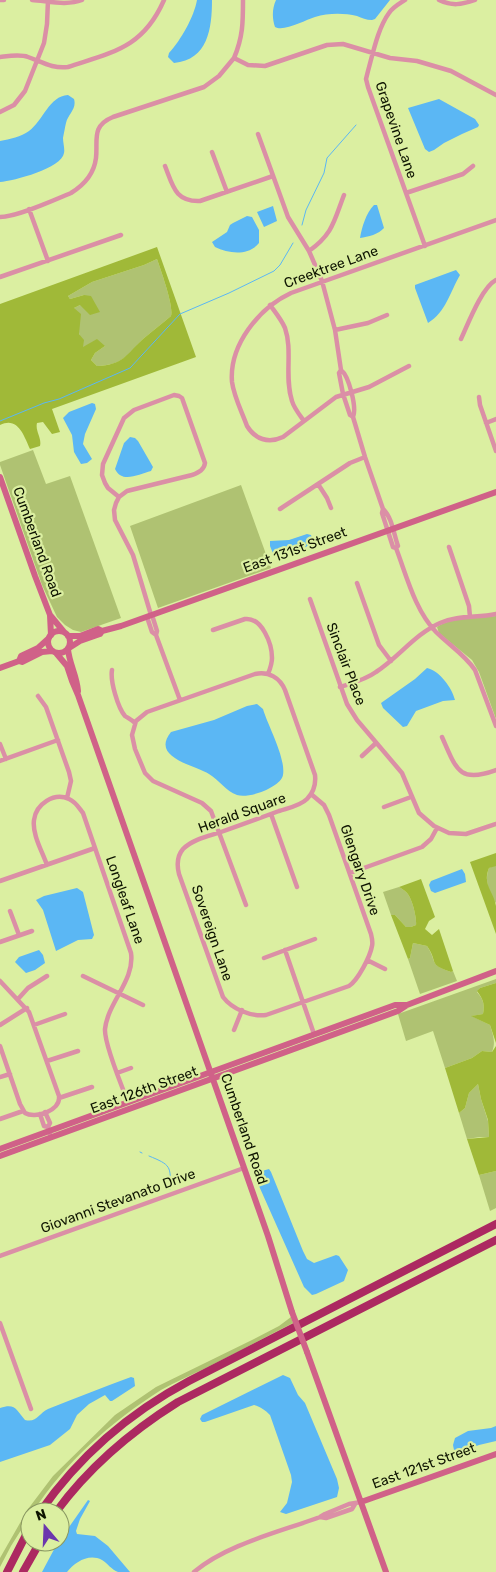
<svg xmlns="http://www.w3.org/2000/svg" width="496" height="1572" viewBox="0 0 496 1572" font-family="Rubik,sans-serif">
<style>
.green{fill:#afc272}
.forest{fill:#a0b938;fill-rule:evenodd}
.water{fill:#5bb7f4}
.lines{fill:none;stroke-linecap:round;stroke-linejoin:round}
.stream{stroke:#5bb7f4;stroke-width:1}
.street{stroke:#db8fa6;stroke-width:4.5}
.secondary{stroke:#d06188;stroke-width:6}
.highway{stroke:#ac2961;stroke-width:8}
.secondary-bridge{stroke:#d06188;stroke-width:6}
.labels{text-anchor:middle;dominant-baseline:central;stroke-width:4.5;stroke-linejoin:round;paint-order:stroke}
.street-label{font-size:14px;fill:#0e1400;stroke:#dbefa1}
</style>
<rect width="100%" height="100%" fill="#dbefa1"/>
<!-- green -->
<path class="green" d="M157,259C161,271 174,306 171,316C162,324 152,331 143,339C127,356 122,365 97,366L91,360L95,353L105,346L82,348L74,308L80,305L84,295L70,299L68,296L92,282L144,265Z
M33,450L46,484L70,476L121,618L81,632L73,630L65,625L57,617L42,585L0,465V462Z
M241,485L271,568L158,608L130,526Z
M496,616V719L479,672L472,660L439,633L437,627C451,617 479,618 496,616Z
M495,865L496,866V903C489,894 484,880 489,868Z
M399,887C401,888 404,890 406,892C412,897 417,918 416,925L411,927H406L395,915H391L383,892Z
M413,943L427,946C438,963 428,964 451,972L453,971L457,981L420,994L408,959L410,958Z
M496,979V983L480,988L477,992C483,999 485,1004 483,1014L472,1016L490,1025C493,1035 496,1042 492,1052L482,1051L472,1058L445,1068L433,1031L406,1041L398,1014Z
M478,1084L481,1099L488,1121L489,1137H480L467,1139L459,1113L465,1108L469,1093Z
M496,1171V1208L490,1211L479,1175Z
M291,1317L293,1323C264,1338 235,1353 206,1368C191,1375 175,1382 161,1390C112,1421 64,1463 33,1512H30V1516L11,1546L0,1567V1558L28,1509L53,1476L115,1415L156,1387L252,1340L279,1326Z"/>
<!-- forest -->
<path class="forest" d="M157,247L196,357L52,409L60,432L52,434L43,422L37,423C35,431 42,438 40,446L30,449C24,436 18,416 0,425V304ZM157,259C161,271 174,306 171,316C162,324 152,331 143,339C126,355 123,365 97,366L91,360L95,353L105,346L97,339L83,347L84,340L79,334L81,314L74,308L80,305L90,315L100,312L91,296L84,295L70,299L68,296L92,282L144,265Z
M496,853V866L489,868C482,885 494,892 496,906C496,914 496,925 496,934L470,862Z
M421,879L435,917L429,921L425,929L432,935L439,929L453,971L451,972C427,964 439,963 427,946L413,943L410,958L408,959L391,915H395L406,927H411L416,925C417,918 412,897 406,892C404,890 401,888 399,887Z
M496,983V1043L490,1025L471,1016L483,1014C485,1004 483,999 477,991L480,988Z
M496,1046V1171L479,1175L467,1139L489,1137L488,1120L481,1099L478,1084L469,1093L465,1108L459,1113L445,1068L472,1058L482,1051L492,1052Z"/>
<!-- water -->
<path class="water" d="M197,0H212C212,28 208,60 174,63L168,57L169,53C181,40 194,17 197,0Z
M276,0H390L375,19L372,20C366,20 362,18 357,16C344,13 328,13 315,17C305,20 284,32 275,27C272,18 272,9 276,0Z
M68,95L74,99C77,109 68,114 66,123C65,127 64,133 63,138C63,143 65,149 64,153C62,168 14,181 0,182V141C10,139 21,137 29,131C43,121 49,96 68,95Z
M439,99L475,119L479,125L478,127L462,134L444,143L434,150L429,152L425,149L408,108Z
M374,205H377L384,228C379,234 368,237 360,238C362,227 366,213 374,205Z
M273,206L277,221L264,227L257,212Z
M247,216L252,217L259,230V243C249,256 229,254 215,247L212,242L227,232L230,225L233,223Z
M456,270L460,275C450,292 446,312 428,323L415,288V285Z
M92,403L95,404L96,409L85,434L83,444L92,459L87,463L81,464L74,452L72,435L63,418L69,412Z
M130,437L135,438L138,441L153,467L151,471C139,474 122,484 115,469L124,443Z
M307,534L311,535L313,541C308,549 284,556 274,556L270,546V541L289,540Z
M427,668C440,671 452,688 455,700L443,701L416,711L407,726L403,727L383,708L381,703L415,679Z
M257,704L263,709C268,726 286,758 283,775C281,787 249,799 237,795C226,791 219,780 209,774C195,765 150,758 171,732L214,720L247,706Z
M462,869L465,874L466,882L435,893L431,891L429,885L431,881Z
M77,888L83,892L94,935L92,939L78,940L56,951L43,910L36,900L44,896Z
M39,950L43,955L45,963L35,970L26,973L15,962L19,957Z
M269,1169L271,1172L303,1251L307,1259L314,1263L336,1255L339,1256L348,1270L344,1281L316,1294L312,1295L304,1287L255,1177V1173Z
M283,1375L290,1378L298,1395L305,1403L337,1479L339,1488L337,1497L286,1514L280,1512L287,1503L292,1482L291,1475L270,1415C265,1410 261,1407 254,1405L205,1422H202L200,1419L202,1415Z
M131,1377L134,1378L135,1386L112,1401H110L105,1395L89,1404L77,1415L70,1429L50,1445L0,1462V1408C16,1403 16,1410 25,1420C37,1423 39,1413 48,1409C76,1398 103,1387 131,1377Z
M496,1426V1441L479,1445L460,1452L454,1450L453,1445L455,1438L468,1431L491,1428Z
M88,1500L90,1501L80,1519L76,1531L77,1534L95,1536L108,1546L130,1572C127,1572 121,1572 118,1572C112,1570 107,1563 102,1560C89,1553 75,1562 67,1572H42L58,1542H60V1540Z"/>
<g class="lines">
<!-- stream -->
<path class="stream" d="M302,225L306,210L324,173L327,158L356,125
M0,421L44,403L59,399L130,368L180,314L229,293L274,271L280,265L293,243
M140,1152L142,1153
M149,1156C171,1165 171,1166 170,1189"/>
<!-- street -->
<path class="street" d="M0,0H4
M32,0C48,1 67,6 82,0
M405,0C399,4 393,7 389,13C378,28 373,53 368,71L366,79L368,87L425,246
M439,0C452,6 461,5 475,0
M0,57C9,56 20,54 28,57C42,62 53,69 68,67C113,52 143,48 164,0
M234,58C243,37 243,22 243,0
M0,112L14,105L25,91L44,43L47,24L48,0
M258,134L288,217L309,251L322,281L335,330L341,370L339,373L343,394L350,415L353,417
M212,152L227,192
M165,166C173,186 175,202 200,201L273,176
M406,193L463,174L473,166
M29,209L48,261
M0,217C17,217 54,200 71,193C84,185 94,174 96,158C98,140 91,126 113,117L204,87L219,76L234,58L248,65L265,66L327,45L343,44L390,58L417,61L451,71L496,95
M309,251C333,234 334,221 344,195
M0,277L121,235
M270,305C275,312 281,319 285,328C293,351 284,377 292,401C294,408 299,414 304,421
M335,330L368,323L387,315
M461,339C468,324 482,287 496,280
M409,366L369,387L336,397L283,437C268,444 255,439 247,426C242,412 234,397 232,382C229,345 259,308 291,293L496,220
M341,370C349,376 357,408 353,417L365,457L383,509C392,517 394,535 398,546L396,548C407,577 415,610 436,632C449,645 465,655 475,670L496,726
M479,397L480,405L496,451
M486,423L496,419
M318,484L327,498L331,508
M119,497L108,488L105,483L102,475L103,464L124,418L134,410L174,395L179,396L182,398L205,463C204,470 199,472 192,475L127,491L119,497L116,503L114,510L115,520L133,555L151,615
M280,509L350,463L365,457
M383,509L382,513L393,547L396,548
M449,547L469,606L470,617
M357,583L379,645L391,661
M310,599L347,704L357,720L402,773L419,813L434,826L449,833L466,834L496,824
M152,615L157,631L156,635L180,700
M147,617L152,632L156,635
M213,630L245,619C262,617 272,644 272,658C272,664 270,669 268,674
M112,670C110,681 118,708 125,716C128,718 132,720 135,723
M340,687C352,683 365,680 376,672C398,658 415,634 440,623C458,615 477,618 496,614
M38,696L46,707L69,772L71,781L67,798
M442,737C456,768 458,784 496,770
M0,744L6,759
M362,756L376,743
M0,761L58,740
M384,807L411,797
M271,814L297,887
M47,865C42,851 32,834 34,820C36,804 54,792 69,799C76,802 79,808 83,813L131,953C135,980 108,1002 105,1029C104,1043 122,1087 128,1102
M350,873L422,847L431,839L437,828
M0,881L95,848
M246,905L211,811L202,803L153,781L145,773L135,749L132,735L136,721L147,712L255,674C269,671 280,678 285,690L315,775C316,784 314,792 307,799C300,806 288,808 279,811C260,818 241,825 221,832C209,836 193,839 183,849C177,856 177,866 179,874L223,997C232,1009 251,1017 266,1015L349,986C358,980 370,957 372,946C373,942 372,938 371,934L329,815L324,805L311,794
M10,911L19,935
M0,942L32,931
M285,950L314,1034
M264,958L315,939
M367,960L385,969
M83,976L143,1005
M0,981L29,1012L59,1096C61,1111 35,1119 25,1113L20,1104L0,1046
M18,999L28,988L47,976
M0,1025L27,1008
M34,1025L65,1014
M234,1030L242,1010
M47,1061L78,1051
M117,1073L131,1068
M0,1077L10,1074
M59,1098L92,1087
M45,1112L50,1123L48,1127L50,1134
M40,1114L44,1126L48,1127
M0,1119L23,1111
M0,1256L244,1168
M0,1323L31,1409
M320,1517L326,1518L352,1509L355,1504
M194,1572C227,1544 280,1532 320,1517L325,1514L349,1504L361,1502"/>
<!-- secondary -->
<path class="secondary" d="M0,477L35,576L50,615L64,632
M50,615L51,635
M48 642a11 11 0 1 1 22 0a11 11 0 1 1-22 0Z
M68,636H80L98,629L102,631L121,626L496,492
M69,648L80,641L100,634L102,631
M68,649C69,663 77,676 78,691
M56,653L67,666L72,681L78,695L268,1236L292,1312
M19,661L21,656L38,648L49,638
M0,668L19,661L22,662L42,652L52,651
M0,1149L395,1005H407
M0,1156L398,1011L407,1005L496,971
M307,1352L386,1572
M361,1502L496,1454"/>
<!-- highway -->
<path class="highway" d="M40,1512C79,1456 129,1413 189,1381L496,1224
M56,1512C89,1467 130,1432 178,1402L496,1240
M7,1572L30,1527
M23,1572L40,1542"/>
<!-- secondary-bridge -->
<path class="secondary-bridge" d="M292,1312L307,1352"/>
</g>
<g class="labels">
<!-- street labels -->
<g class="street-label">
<text transform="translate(396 130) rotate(71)">Grapevine Lane</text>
<text transform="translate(331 267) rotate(-20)">Creektree Lane</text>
<text transform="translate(37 542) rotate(70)">Cumberland Road</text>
<text transform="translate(295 550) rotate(-20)">East 131st Street</text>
<text transform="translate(346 664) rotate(69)">Sinclair Place</text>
<text transform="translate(242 813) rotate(-20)">Herald Square</text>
<text transform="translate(360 870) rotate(71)">Glengary Drive</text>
<text transform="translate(125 900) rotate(71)">Longleaf Lane</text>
<text transform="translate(212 933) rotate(71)">Sovereign Lane</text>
<text transform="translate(144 1090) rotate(-20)">East 126th Street</text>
<text transform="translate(244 1129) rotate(71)">Cumberland Road</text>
<text transform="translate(118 1201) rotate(-20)">Giovanni Stevanato Drive</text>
<text transform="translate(424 1466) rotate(-20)">East 121st Street</text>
</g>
</g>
<!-- north arrow -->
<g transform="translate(45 1527) rotate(341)"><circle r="24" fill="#dbefa1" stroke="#899761"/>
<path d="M0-4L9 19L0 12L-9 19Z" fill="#6b36ad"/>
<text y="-8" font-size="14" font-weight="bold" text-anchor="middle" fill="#0e1400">N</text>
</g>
</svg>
